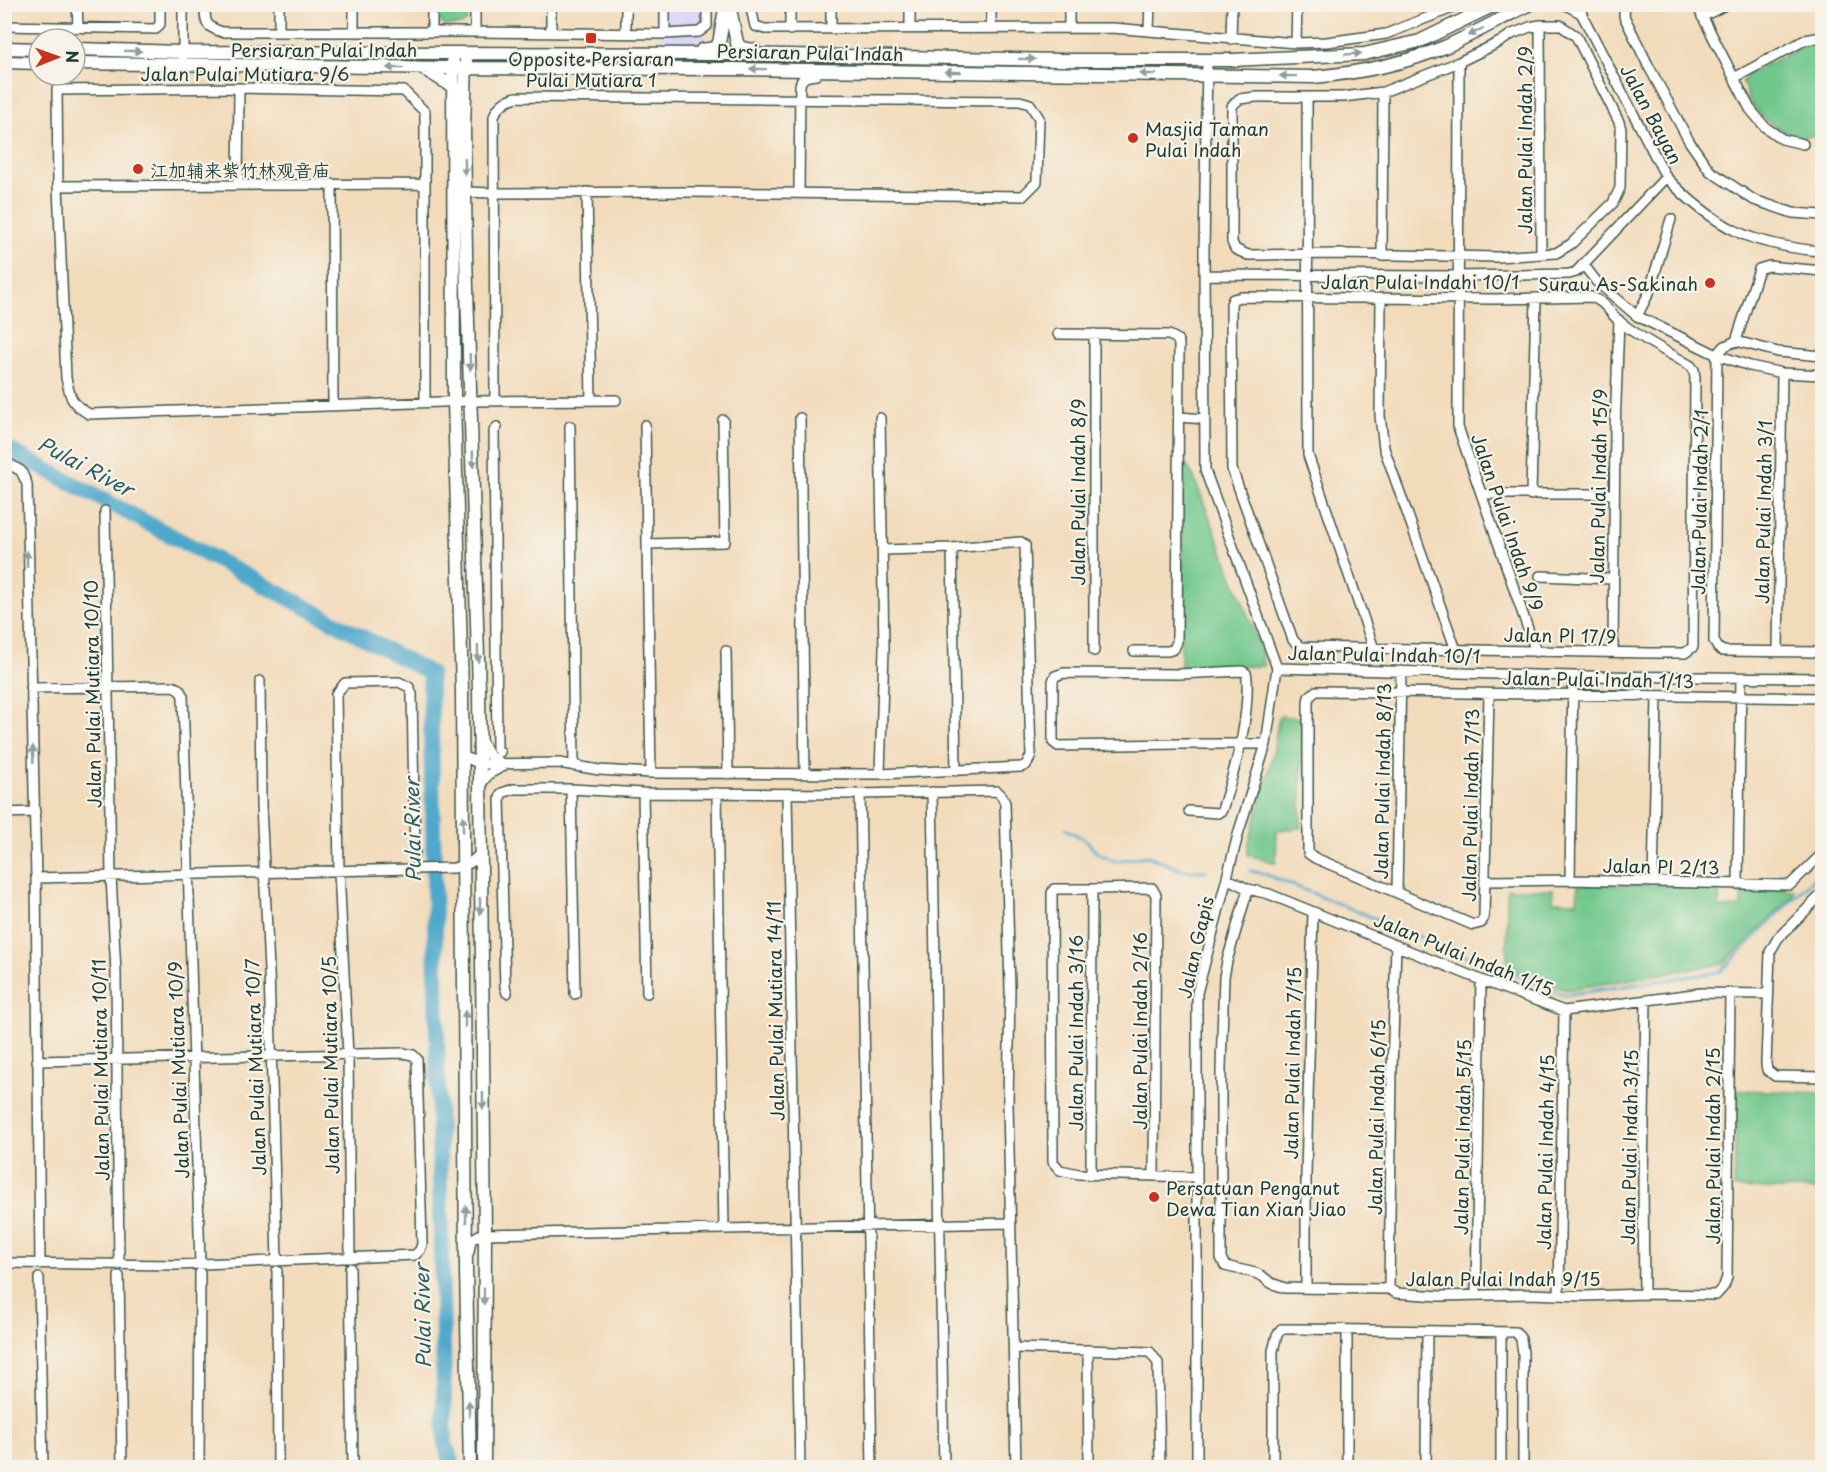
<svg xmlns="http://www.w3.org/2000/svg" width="1827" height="1472" viewBox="0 0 1827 1472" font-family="'Playpen Sans','LXGW WenKai TC',sans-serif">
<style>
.built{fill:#dbd6f7}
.green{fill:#71c88d;stroke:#488260;stroke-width:1.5}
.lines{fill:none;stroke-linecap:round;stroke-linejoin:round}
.stream{stroke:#4da8cb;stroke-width:3}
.river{stroke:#4da8cb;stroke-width:16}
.street-casing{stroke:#3f5548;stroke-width:12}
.secondary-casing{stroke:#3f5548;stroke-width:15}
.street{stroke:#fff;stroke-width:9}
.secondary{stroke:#fff;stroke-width:12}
.oneway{fill:#8f9e9a}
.poi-dot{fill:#c8321e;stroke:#f7f3e8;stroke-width:2}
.labels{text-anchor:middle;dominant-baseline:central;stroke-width:4.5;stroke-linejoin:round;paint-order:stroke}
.street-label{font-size:18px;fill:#1f3d34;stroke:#f7f3e8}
.poi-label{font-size:18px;fill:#1f3d34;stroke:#f7f3e8;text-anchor:start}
.water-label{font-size:20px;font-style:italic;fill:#2d5d61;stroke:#f7f3e8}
</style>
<rect width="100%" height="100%" fill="#f7f3e8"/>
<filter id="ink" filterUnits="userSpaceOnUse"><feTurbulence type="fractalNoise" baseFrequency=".0167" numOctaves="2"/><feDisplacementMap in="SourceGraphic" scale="12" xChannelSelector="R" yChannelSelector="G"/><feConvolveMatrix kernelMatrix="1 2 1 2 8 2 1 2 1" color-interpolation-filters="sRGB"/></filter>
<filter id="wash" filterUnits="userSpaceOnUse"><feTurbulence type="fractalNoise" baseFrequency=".008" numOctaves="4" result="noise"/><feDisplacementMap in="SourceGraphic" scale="24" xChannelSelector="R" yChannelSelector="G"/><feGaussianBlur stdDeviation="1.35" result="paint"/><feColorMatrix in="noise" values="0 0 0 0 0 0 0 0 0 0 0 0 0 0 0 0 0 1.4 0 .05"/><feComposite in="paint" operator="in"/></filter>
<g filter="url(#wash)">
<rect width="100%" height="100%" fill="#f2dbbb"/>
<!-- built -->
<path class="built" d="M661,5H705V43L660,42Z"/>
<!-- green -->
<path class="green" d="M437,5H467V21L461,25L445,26L437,18Z
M1822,40V137L1806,136L1803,139C1781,132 1761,120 1749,100C1746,94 1746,88 1742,82L1748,74L1809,43Z
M1183,460L1193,475L1261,649L1263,666L1181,667Z
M1279,716L1302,718L1301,828L1277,830L1276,863L1248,855V846L1272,758Z
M1578,884L1719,886V908L1741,907L1742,888L1794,889L1793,896L1723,964L1565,990L1507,969V889H1553V901L1577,902Z
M1737,1090L1822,1093V1190L1734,1188Z"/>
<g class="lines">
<!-- stream -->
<path class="stream" d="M1066,829L1087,841L1096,852L1115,861L1148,856L1182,870L1206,871
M1250,871L1265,874L1564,995L1720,972L1822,870"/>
<!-- river -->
<path class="river" d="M4,447L430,673L445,1444L454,1467"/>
</g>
</g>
<g filter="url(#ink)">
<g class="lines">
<!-- street casing -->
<g class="street-casing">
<path id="street" d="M77,4L78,27
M183,4V56
M205,4C205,22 204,26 222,32H475L665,34L699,32L707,26V4
M279,4V31
M750,4L755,26L765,29L1112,28L1296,43L1327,42L1386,34L1447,10L1456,4
M790,4V30
M1625,4L1624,16L1648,65L1689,141L1710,171L1754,200L1793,213L1822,215
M1696,4L1750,109L1765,127L1782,139L1803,144
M1578,7L1666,177C1686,198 1710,218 1736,231C1756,242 1800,250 1822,251
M1702,17L1727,4
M1540,25H1560L1576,36L1619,122L1621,129L1620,188L1613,203L1571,244L1556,253L1498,257L1344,254L1248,255L1235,249L1232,242V106L1239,99L1256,97H1343L1383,92L1459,62L1500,42L1512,34L1530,27Z
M1540,25L1541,254
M4,26L156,29L160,24V4
M1069,27V4
M910,28V4
M991,28V4
M831,29V4
M1149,30L1150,4
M354,31V4
M432,32V4
M475,32V4
M551,32V4
M626,33V4
M665,34V4
M1231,39L1232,4
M1296,43L1297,4
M1459,62L1458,427L1536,652
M61,75L57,90L58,186L66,378C70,397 71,404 89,414L471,401L616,400
M1734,78L1805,40L1822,37
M57,90L239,88L404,91L425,112V402
M1307,97L1308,455L1374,649
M332,184L333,405
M238,185L239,88
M58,186L425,184
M465,192L494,193L692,192L1023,196L1037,182L1039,118L1030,104L1020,101L517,97C507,99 496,107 494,117L495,401
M587,192L591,400
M799,193L800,85C802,76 808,76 816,75
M1382,256L1383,92
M1583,264L1596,281L1637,316L1717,355L1750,366L1782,373L1822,375
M1204,275L1458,276L1569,274L1576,272L1666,177
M1241,297L1494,299L1591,297C1605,301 1609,312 1619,321C1639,338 1668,352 1691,366L1694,370L1695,378L1693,647L1685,653H1651L1300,647L1293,640L1232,469L1231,304L1233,299Z
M1381,299L1380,416L1384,448L1456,650
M1637,316L1649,293L1671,219
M1058,334L1169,335L1177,339L1179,344L1177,642L1174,649L1168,651H1134
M1094,334V651
M1736,341L1759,269L1769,266L1822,271
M1717,355L1714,641L1718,648L1723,651L1822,652
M1717,355L1725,346L1736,341L1778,352L1822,356
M1179,417L1204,419
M800,418L805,774
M645,425L651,773
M570,426L574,766
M497,427L494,431L497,749L500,752
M4,461L21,471L27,484L36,878L40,1264
M1482,494H1614
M1531,495L1536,298
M105,511L111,876L116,973L119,1265
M647,544L725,542L723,420
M952,548L956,771
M1540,576L1613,579
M726,651L728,774
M1613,652L1615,429L1619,320
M1778,652L1782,373
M1277,668L1573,676L1822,678
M260,681L261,805L269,970L277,1261
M31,688L173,686L179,689L183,696L200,1264
M1489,694L1484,917L1481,923L1473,925L1315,858L1308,853V702L1309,697L1316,691C1485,693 1654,696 1822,698
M480,739L490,756L503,764
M463,756L480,764L559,763L599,770L651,773L880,774L1021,767L1026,765L1031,756L1025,545L1021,542L952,548L883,550
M880,774L884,649L880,418
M480,785L489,774L503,766
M571,789L575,994
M932,792L944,1468
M643,793L647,993
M717,793L724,1229
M787,794L800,1468
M860,794L872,1468
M1189,811L1218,813L1222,810C1234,771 1245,737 1247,696C1247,688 1248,680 1246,673L1242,671L1179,674L1064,673L1055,676L1053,681V742L1058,746L1179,744H1266
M4,813L35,812
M36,878L454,868L470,863L480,854
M1228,879L1248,889L1269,894L1481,980L1564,1011L1701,993L1767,994
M1570,880L1573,676
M1486,881L1570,880L1790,885L1822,854
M1653,882L1657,696
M1738,884L1741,678
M1093,889H1054L1052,893L1053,1162L1060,1170L1079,1174L1196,1177
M1248,889L1227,961L1224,977L1221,1068V1258L1225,1266L1255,1273L1262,1276L1271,1283L1285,1288L1389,1289L1396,1293L1440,1296L1530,1294L1585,1296L1644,1294L1716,1295L1724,1286L1727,1277L1730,993
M1397,892L1401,671
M1822,894L1778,938L1770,952L1766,1064L1767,1070L1775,1076L1822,1077
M507,993L505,987L500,798L502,793L514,789H571L643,793L860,794L997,791L1002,796L1005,803L1010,990L1008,1104L1016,1468
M1091,1175L1092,891L1094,889L1152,888L1156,895L1154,1175
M469,1252L471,1240L479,1235L485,1234L1011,1223
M350,1258L348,1056L339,871L336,694L345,683L399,682L409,687L412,694L415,854
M4,1263L177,1265L415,1255L420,1250L422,1244L417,1059L413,1055L403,1053L37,1061
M350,1268L353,1468
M277,1271L278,1468
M119,1276L122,1468
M39,1278L43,1468
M1306,1287V1174L1313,912
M1389,1289L1392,1071L1396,945
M1476,1294L1481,980
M1559,1294L1564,1011
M1644,1294L1643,1182L1646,1001
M1347,1330V1468
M1501,1332V1468
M1014,1348L1150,1352L1158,1363L1160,1468
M1088,1350L1089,1468
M199,1468L200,1273
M1197,1468V993L1239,831L1266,744L1277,668L1205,470L1204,251L1207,61
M1273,1468V1351L1277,1335L1281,1329H1296L1516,1332L1521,1339L1523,1353V1468
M1426,1468L1427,1331"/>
</g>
<!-- secondary casing -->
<g class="secondary-casing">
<path id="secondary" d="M729,4L737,43L741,48L754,50
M1567,4L1580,11
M4,48L39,49
M75,49L183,52L728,54L1061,60H1232L1364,54L1420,41L1496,4
M702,50L715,48L719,43L726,4
M466,60L464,130L466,254L479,691L485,1234L484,1468
M4,62L39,63
M453,62L454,401L462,691L466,1269L470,1468
M75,63L454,68L728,69L1313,77C1359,73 1405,64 1447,46C1475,33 1502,18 1530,4
M424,69L454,87"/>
</g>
<!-- street -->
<use href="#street" class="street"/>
<!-- secondary -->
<use href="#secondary" class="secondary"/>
</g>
<!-- one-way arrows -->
<defs><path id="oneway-solid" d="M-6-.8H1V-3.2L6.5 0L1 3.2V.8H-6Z" transform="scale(1.5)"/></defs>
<g class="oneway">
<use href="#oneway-solid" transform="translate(1476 32) rotate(153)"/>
<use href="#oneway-solid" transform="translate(133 51) rotate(1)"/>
<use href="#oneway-solid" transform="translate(1353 54) rotate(-4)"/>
<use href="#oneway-solid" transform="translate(1027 59) rotate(1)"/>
<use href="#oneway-solid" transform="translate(395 68) rotate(-180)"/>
<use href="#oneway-solid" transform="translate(758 69) rotate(-179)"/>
<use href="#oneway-solid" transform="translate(953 72) rotate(-179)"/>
<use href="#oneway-solid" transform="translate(1148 74) rotate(-180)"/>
<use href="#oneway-solid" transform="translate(1288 76) rotate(-179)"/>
<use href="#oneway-solid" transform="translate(465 167) rotate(89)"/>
<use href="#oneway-solid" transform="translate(470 362) rotate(88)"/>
<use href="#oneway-solid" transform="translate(473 459) rotate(88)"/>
<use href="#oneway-solid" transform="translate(27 559) rotate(-91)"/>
<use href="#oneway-solid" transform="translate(478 654) rotate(89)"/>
<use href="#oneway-solid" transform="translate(33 754) rotate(-92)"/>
<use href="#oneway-solid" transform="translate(463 824) rotate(-90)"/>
<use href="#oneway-solid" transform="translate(480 906) rotate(89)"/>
<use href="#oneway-solid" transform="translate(465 1019) rotate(-90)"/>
<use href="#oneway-solid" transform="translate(483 1101) rotate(89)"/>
<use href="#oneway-solid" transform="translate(466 1214) rotate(-90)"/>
<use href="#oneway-solid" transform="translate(484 1296) rotate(90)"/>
<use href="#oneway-solid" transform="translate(469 1409) rotate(-91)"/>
</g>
</g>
<!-- markers -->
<g class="poi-dot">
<rect x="585" y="32" width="12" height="12" rx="3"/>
<circle cx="1133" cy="138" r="6"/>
<circle cx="138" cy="169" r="6"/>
<circle cx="1710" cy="283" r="6"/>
<circle cx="1154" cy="1197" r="6"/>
</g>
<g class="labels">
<!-- street labels -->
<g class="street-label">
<text x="324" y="49">Persiaran Pulai Indah</text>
<text transform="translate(810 52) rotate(1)">Persiaran Pulai Indah</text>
<text x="245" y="73">Jalan Pulai Mutiara 9/6</text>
<text transform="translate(1652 114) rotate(62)">Jalan Bayan</text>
<text transform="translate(1524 140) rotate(-90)">Jalan Pulai Indah 2/9</text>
<text x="1420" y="281">Jalan Pulai Indahi 10/1</text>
<text transform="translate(1598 486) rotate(-89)">Jalan Pulai Indah 15/9</text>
<text transform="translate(1077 492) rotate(-90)">Jalan Pulai Indah 8/9</text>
<text transform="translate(1699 502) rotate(-89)">Jalan Pulai Indah 2/1</text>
<text transform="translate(1763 512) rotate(-89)">Jalan Pulai Indah 3/1</text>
<text transform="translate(1508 522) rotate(71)">Jalan Pulai Indah 9/9</text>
<text transform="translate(1560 635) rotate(1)">Jalan PI 17/9</text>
<text transform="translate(1384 654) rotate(1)">Jalan Pulai Indah 10/1</text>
<text transform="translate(1598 679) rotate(1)">Jalan Pulai Indah 1/13</text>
<text transform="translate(92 694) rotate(-91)">Jalan Pulai Mutiara 10/10</text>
<text transform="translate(1382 781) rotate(-89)">Jalan Pulai Indah 8/13</text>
<text transform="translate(1470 805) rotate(-89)">Jalan Pulai Indah 7/13</text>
<text transform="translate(1661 866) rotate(1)">Jalan PI 2/13</text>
<text transform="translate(1195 947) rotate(-77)">Jalan Gapis</text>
<text transform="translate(1464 954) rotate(22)">Jalan Pulai Indah 1/15</text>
<text transform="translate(775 1011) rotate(-91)">Jalan Pulai Mutiara 14/11</text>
<text transform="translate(1139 1031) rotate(-90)">Jalan Pulai Indah 2/16</text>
<text transform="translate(1075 1033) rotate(-90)">Jalan Pulai Indah 3/16</text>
<text transform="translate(1292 1063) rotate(-89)">Jalan Pulai Indah 7/15</text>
<text transform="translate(330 1065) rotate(-91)">Jalan Pulai Mutiara 10/5</text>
<text transform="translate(255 1067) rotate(-92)">Jalan Pulai Mutiara 10/7</text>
<text transform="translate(100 1070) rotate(-91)">Jalan Pulai Mutiara 10/11</text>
<text transform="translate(178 1070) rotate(-92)">Jalan Pulai Mutiara 10/9</text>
<text transform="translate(1376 1117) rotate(-89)">Jalan Pulai Indah 6/15</text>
<text transform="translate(1462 1137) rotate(-89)">Jalan Pulai Indah 5/15</text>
<text transform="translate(1712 1146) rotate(-90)">Jalan Pulai Indah 2/15</text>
<text transform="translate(1629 1147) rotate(-89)">Jalan Pulai Indah 3/15</text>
<text transform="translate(1545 1152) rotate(-89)">Jalan Pulai Indah 4/15</text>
<text x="1503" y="1278">Jalan Pulai Indah 9/15</text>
</g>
<!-- poi labels -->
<g class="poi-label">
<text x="591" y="58" text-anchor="middle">Opposite Persiaran<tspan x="591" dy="21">Pulai Mutiara 1</tspan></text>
<text x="1145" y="128">Masjid Taman<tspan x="1145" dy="21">Pulai Indah</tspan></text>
<text x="150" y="169">江加辅来紫竹林观音庙</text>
<text x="1698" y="283" text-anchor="end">Surau As-Sakinah</text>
<text x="1166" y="1187">Persatuan Penganut<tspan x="1166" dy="21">Dewa Tian Xian Jiao</tspan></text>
</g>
<!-- water labels -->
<g class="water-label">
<text transform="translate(86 466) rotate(28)">Pulai River</text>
<text transform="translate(412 830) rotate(-91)">Pulai River</text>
<text transform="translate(422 1316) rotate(-91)">Pulai River</text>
</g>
</g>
<!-- margin -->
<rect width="1827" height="1472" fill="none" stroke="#f7f3e8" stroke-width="24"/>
<!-- north arrow -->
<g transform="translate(57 57) rotate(89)"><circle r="28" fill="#f7f3e8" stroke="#a1aaa0" stroke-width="1.5"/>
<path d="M0-4.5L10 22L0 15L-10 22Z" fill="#c8321e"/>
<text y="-9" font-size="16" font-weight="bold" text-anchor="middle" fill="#1f3d34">N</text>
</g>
</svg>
